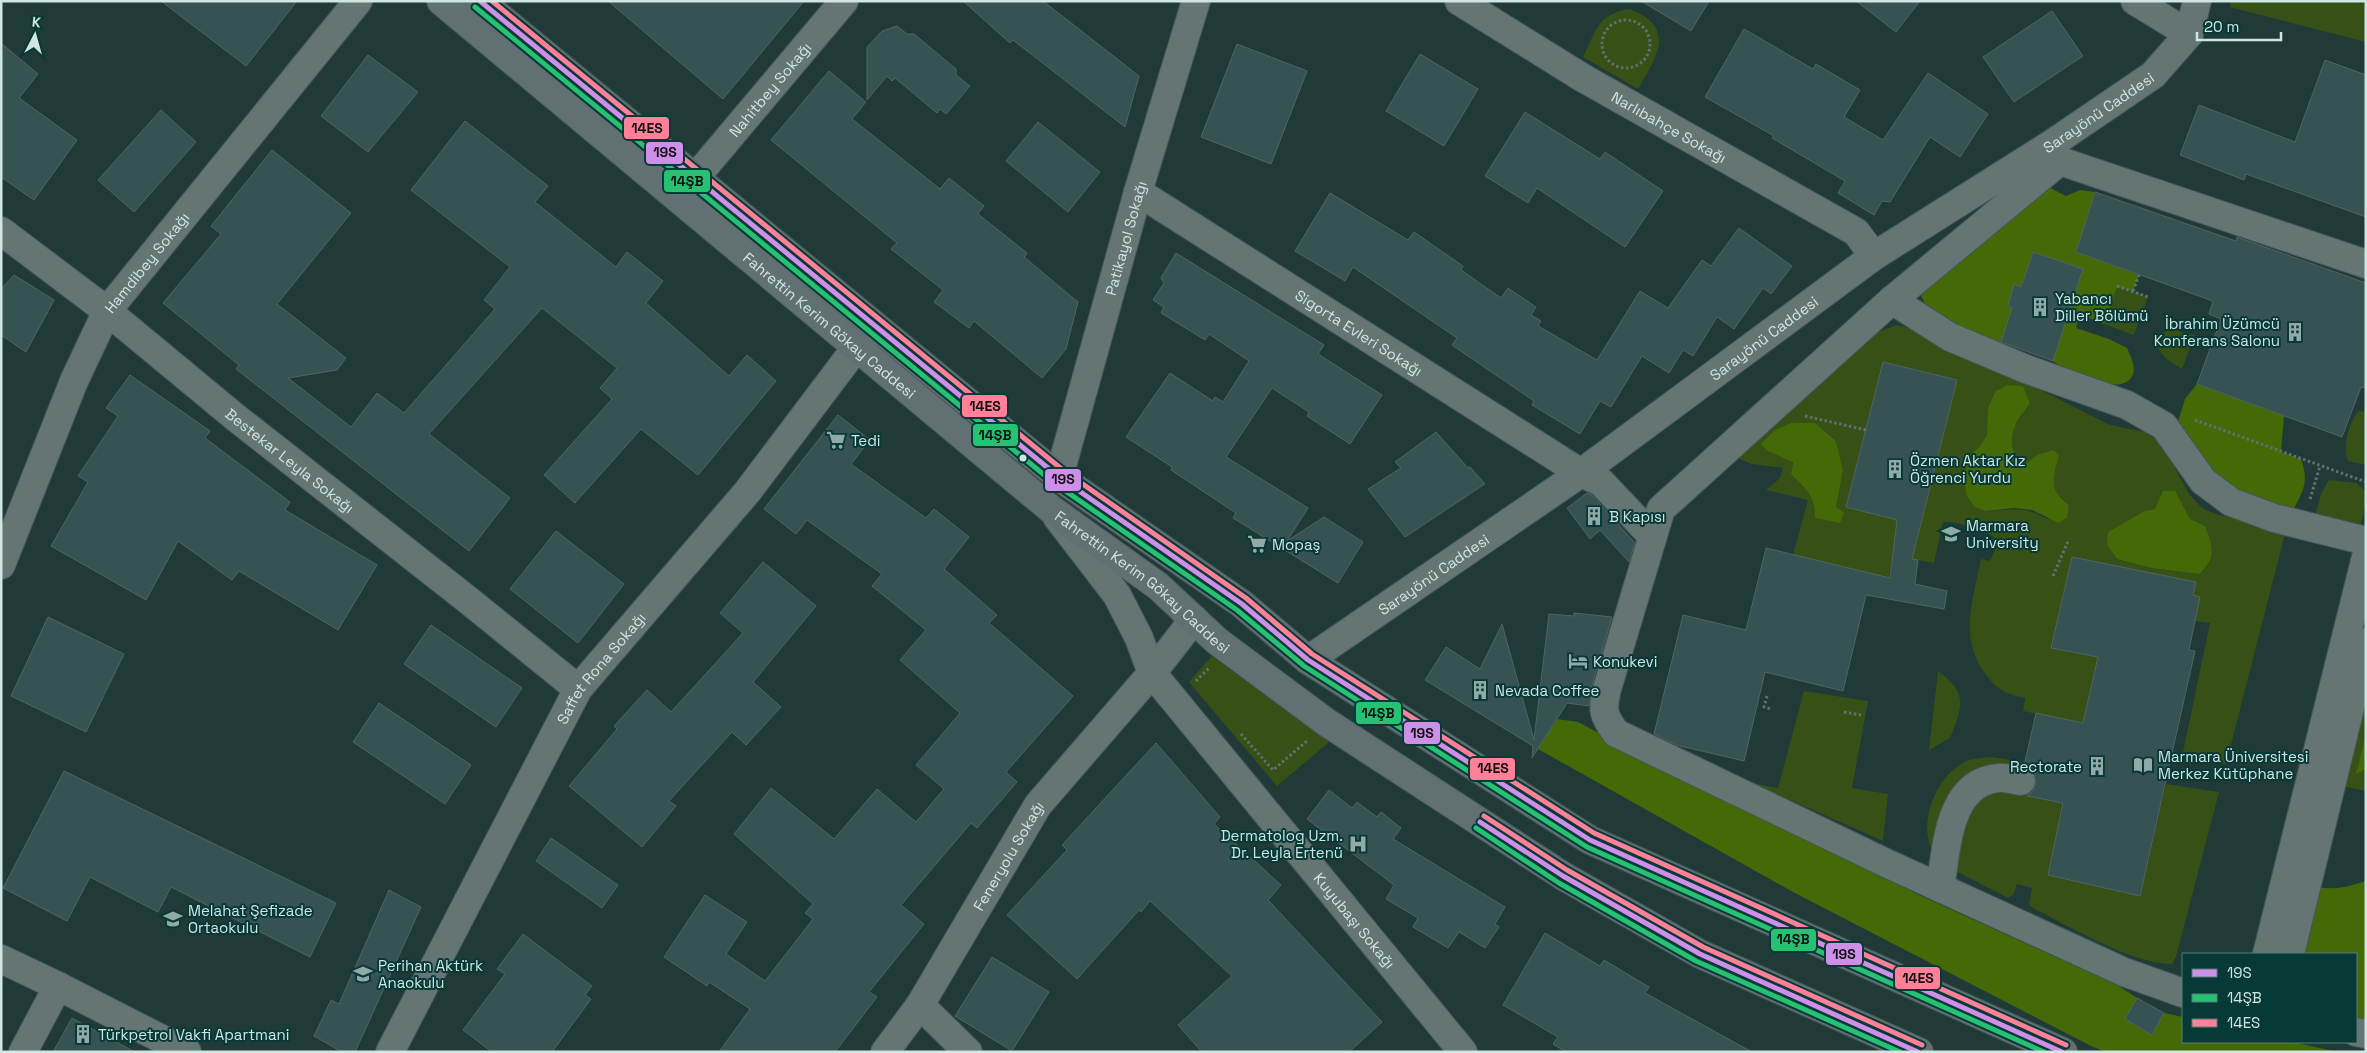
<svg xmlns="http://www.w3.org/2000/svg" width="2367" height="1053" viewBox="0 0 2367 1053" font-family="'Space Grotesk',sans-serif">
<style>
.green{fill:#375016;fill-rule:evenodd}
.forest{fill:#466907}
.building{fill:#375253;stroke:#506464}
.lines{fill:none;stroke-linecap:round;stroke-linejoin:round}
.minor-casing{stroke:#435755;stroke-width:30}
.major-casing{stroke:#435755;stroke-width:30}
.path{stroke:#60706e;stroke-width:3;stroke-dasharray:2.5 2.5;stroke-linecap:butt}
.minor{stroke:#647573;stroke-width:28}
.major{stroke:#617072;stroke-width:28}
.bus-1-casing{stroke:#073936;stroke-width:9}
.bus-2-casing{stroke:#073936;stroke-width:9}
.bus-3-casing{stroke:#073936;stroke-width:9}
.bus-1{stroke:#ce8fe9;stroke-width:5}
.bus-2{stroke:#26c172;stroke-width:5}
.bus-3{stroke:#ff8098;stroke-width:5}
.bus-dot{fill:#cfe6e3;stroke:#073936;stroke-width:2}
.labels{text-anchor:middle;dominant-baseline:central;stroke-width:4;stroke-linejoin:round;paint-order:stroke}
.street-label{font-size:15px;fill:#cfe6e3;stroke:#073936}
.poi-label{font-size:15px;fill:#cfe6e3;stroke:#073936;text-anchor:start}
.line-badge{stroke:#073936;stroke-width:2}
.pale-badge-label{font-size:14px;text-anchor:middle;font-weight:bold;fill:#111}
</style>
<rect width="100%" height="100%" fill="#203a37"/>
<!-- green -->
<path class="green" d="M2231,1H2366V42L2230,7Z
M1630,9C1677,28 1657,56 1638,89L1583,57C1597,29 1597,14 1630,9Z
M2117,286L2148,297L2134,335L2104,324Z
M1896,325L1925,332L2110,425L2145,432L2161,443L2189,494L2202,508L2216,514L2286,530L2226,764L2182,757L2210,623L2195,621L2193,595L2196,582L2072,558L2051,648L2098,657L2083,723L2023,711L2025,698C2005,694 1996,689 1984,672C1959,637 1973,599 1981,559L1990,561L1996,548L1993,536C1976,528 1961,522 1943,522L1934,563L1893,555L1889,579L1793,555L1808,500L1766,490L1780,478L1783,468L1752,464L1737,458L1861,344L1876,333ZM1883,362L1957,380L1846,507ZM2023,386L2030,404C2026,411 2020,417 2016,424C2007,438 2012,455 2026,463L2037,455L2059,456C2053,479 2048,490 2069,505L2047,519C2024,505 2012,510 1986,511L1970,455L1980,446L1987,435L1988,426ZM1815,423L1836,441L1843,470L1836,507L1816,504L1806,489L1791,474L1793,462ZM2174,491L2190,519L2205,526L2199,574L2151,568L2117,559L2107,545L2145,511L2155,509Z
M2173,328L2186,334L2195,335L2182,369L2166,359L2159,350L2163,333Z
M2359,411L2366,412V465L2348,461C2343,446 2348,423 2359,411Z
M2329,480L2356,483L2366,491V502L2360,527L2314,521L2321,494Z
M2366,642V734L2357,773L2366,769V791L2342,786Z
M1212,656L1329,742L1277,786L1189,682Z
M1938,671C1968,693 1963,706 1950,738L1929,750Z
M1804,691L1868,701L1852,788L1888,794L1883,841L1752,783L1778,788Z
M1992,757L2025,762L2023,772L1996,769L1939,863C1935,855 1929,846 1928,838C1923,809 1941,771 1969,760C1976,758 1985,758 1992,757Z
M2166,784L2219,792L2176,957L2172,964C2133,965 2067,925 2031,907L2029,904L2032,888L2017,884L2013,895L2008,898L1952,869C1956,848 1964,798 1990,793C2013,788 2041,799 2063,803L2048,875L2140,896Z"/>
<!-- forest -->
<path class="forest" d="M2038,186L2050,188L2066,196L2080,190L2095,192L2076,252L2139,275L2133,291L2117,287L2104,324L2080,315L2076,328L2109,339L2127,348C2130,355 2136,366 2133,374C2124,400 2066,371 2053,361L2083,269L2033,253L2021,287L2014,285L2008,306L2012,308L2001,344L1941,322L1924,302L1919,291Z
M2197,384L2284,416L2281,452L2301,459C2310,483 2302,493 2291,514C2276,508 2240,498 2229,490C2212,479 2190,440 2178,422L2185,399Z
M2008,385L2023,386L2030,403C2026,411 2018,418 2015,426C2009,441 2011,456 2026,463L2037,455L2054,450L2059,456C2053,479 2048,490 2069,505L2067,517L2059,523L2032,510L2014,508L1986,511L1975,507L1967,496L1964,482L1966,467L1970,455L1980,446L1987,435L1988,408L1996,391Z
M1791,423H1815L1836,441L1843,470L1836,507L1844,513L1840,523L1815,518C1816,497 1806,489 1791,474L1793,462L1768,451L1761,444L1775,430Z
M2163,491H2175L2190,519L2205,526C2213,547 2217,557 2199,574L2151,568L2117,559L2107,545L2108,532L2145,511L2155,509Z
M1557,719L1578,722L1743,809L1919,895L2117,985L2137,998L2125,1019L2152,1035L2164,1013L2183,1017V1042H2293L2337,1052H2106L2091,1046L1793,892L1538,749Z
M2366,734V769L2356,774Z
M2366,881V1026L2356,1024V954H2298L2314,886C2334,891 2347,887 2366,881Z"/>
<!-- building -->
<path class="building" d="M161,1H297L246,66Z
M608,1H804L723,99Z
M963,1H1043L1139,76L1125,127L1013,40L1010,43Z
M1641,1H1709L1691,31Z
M1856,1H1920L1896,32Z
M2052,11L2083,56L2014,102L1983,57Z
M897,26L907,34H914L956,69V75L970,86L946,114L940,109L937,113L895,78L892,81L887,76L867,100V47L882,31Z
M1744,29L1813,69L1816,64L1860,90L1844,117L1883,140L1928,73L1988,114L1960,157L1930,137L1890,202L1882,201L1874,215L1838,193L1845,181L1772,138L1774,136L1705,97Z
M1,43L38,74L19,98L77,140L34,200L1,177Z
M1237,44L1307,71L1271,164L1201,137Z
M1420,54L1478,89L1444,146L1386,111Z
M368,55L418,92L368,152L321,116Z
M2325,60L2366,75V217L2246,174L2244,180L2180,155L2199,105L2295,142Z
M829,71L866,102L852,119L940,189L949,178L984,206L978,214L1027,253L1024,257L1078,302L1066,349L1042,378L974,321L969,328L934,302L943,290L891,249L897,243L771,140Z
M161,110L196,142L134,212L98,180Z
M1525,112L1600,159L1605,152L1663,191L1625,247L1537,188L1528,203L1485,176Z
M465,121L548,186L535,202L616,267L627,252L663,281L646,303L729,376L747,355L776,381L698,475L641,429L575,503L544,475L612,399L600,388L617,368L542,308L429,434L510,498L469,551L236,369L239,365L163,303L221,234L211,226L272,150L351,213L277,304L346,358L337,370L288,378L351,427L377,393L404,413L495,309L484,300L510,267L411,190Z
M1038,122L1100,172L1068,212L1006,161Z
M2095,192L2236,241L2237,237L2366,283V388L2361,387L2342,437L2197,384L2221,319L2209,314L2213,301L2076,252Z
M1330,193L1408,240L1414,232L1463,266L1461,270L1501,298L1508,288L1536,307L1531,315L1541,321L1538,326L1597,360L1640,291L1668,308L1702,260L1711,266L1739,228L1792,266L1771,294L1763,288L1734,329L1717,317L1693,356L1683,350L1669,373L1642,356L1611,407L1600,401L1580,434L1532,405L1534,401L1452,345L1457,338L1353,267L1345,281L1295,251Z
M2033,252L2083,269L2053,361L2001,342L2012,308L2008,306L2014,284L2021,287Z
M1176,253L1324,345L1318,354L1382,395L1350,444L1307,416L1309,412L1272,388L1226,457L1308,508L1287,541L1324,517L1363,542L1338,583L1233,518L1236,513L1171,470L1172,467L1126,437L1170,373L1213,401L1215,397L1223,402L1249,361L1209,334L1205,340L1161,313L1164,307L1153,300L1164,283L1161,278Z
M14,275L54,300L26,352L1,335V289Z
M1883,362L1957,380L1912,559L1918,560L1915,584L1947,591L1944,609L1866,595L1843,691L1765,672L1744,761L1676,745L1654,734L1683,615L1746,630L1766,548L1890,578L1897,520L1846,507Z
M130,375L210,431L205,438L290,502L285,510L377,565L338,630L239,571L232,580L178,541L146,600L51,546L88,482L78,476L118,416L106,408Z
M838,415L870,440L851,464L926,518L934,509L969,537L944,569L997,615L989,623L1073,696L1006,772L1017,782L977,828L971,823L901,905L924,924L869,992L877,997L835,1052H719L750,1009L709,982L707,986L664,957L705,895L747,922L726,954L765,981L813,919L805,913L813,904L734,834L771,788L834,839L877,789L916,822L944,789L916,765L960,713L900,660L926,630L872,586L882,574L807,520L796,534L764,509Z
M1436,432L1468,468L1470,467L1485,484L1405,537L1368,489L1401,468L1395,462Z
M1587,493L1592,495L1635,543L1629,562L1600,530L1590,539L1567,508Z
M556,531L624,584L578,643L510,589Z
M2072,557L2196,582L2193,595L2200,597L2189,650L2195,651L2140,896L2048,875L2063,803L2027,796L2033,791L2036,783L2035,775L2031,769L2024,766L2036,713L2083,723L2098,657L2051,648Z
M763,562L816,606L753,682L781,707L746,745L732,732L669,801L676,806L642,847L569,786L617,729L614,726L647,690L671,712L743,633L720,613Z
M1574,613L1612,617L1592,685L1589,706L1567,703L1532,758L1533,746L1425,680L1446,647L1480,669L1502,624L1534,740L1549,614L1574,616Z
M48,617L124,654L86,732L11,696Z
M431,625L522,688L496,727L404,664Z
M379,703L471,765L445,804L353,742Z
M1156,743L1220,817L1214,824L1281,885L1268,900L1382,1022L1349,1052H1202L1178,1025L1232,976L1150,901L1141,912L1139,910L1077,979L1007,915L1067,850L1062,845Z
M64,771L336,903L310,957L171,887L158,912L90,877L67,921L3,888Z
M1329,790L1352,808L1357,802L1377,817L1381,812L1401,828L1393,839L1505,907L1495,924L1499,927L1485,948L1459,932L1448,948L1413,927L1418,918L1386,899L1394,885L1307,819Z
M551,838L618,885L602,908L536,861Z
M389,890L421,907L355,1052H342L314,1036L331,1000L339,1004Z
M1545,933L1600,966L1604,960L1649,987L1645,993L1752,1052H1566L1553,1044L1558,1037L1503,1005Z
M523,934L592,986L585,995L591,999L552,1052H492L463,1030L505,974L497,969Z
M992,957L1049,992L1012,1051L955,1016Z
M2137,998L2164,1013L2152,1035L2125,1019Z
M72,1018L135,1052H53Z"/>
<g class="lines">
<!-- minor casing -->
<g class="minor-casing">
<g id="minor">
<path id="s1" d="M1459,1L1583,78L1856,232L1874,256"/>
<path d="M2135,1L2189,34"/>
<path id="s2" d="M695,178L844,1"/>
<path id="s3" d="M1138,192L1581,473L1601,482L1652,536"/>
<path id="s4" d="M1,231L107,311L235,417L468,600L578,689"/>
<path d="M1892,300L1950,337L2026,369L2127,405L2164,426L2203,481L2231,502L2274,518L2366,541"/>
<path id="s5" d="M1059,477L1138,192L1196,1"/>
<path id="s6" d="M1057,517L1117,595L1139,638L1152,673L1463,1052"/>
<path id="s7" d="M1,565L74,381L107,311L358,1"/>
<path id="s8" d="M1308,660L1581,473L1874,256L2050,145L2153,75L2189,34L2197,1"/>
<path d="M1940,888C1947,850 1947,783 1998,778C2005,777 2014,780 2021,781"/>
<path d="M2267,954L2366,557"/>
<path d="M2290,954L2366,642"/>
<path d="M1,959L58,986L23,1052"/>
<path d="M58,986L187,1052"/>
<path d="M2183,993L2124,972L1884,862L1616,733C1603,715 1602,711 1607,689L1661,509L1892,300L2060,161L2366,264"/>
<path d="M920,1005L968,1052"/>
<path d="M2356,1032L2366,1034"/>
<path id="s9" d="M390,1052L578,689L748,491L871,328"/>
<path id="s10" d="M885,1052L920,1005L1038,805L1152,673L1194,619"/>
</g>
</g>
<!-- major casing -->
<g class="major-casing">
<g id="major">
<path id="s11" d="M441,1L1052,510L1158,586L1217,641L1326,722L1563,876L1700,954L1919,1052"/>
<path d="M480,1L1059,477L1242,604L1308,660L1590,840L2063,1052"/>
</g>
</g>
<!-- path -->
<path class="path" d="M1602 44a24 24 0 1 1 48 0a24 24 0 1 1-48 0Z
M2117,286L2148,297
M2133,291L2139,275
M1805,416L1866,430
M2195,420L2366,482
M2310,499L2320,466
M2053,576L2069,539
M1196,681L1209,668
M1767,696L1764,707L1771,709
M1844,712L1861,715
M1241,734L1273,770L1307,741"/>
<!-- minor -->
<use href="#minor" class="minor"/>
<!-- major -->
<use href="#major" class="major"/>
<!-- bus-1 casing -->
<g class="bus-1-casing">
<path id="bus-1" d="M480,1L1059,477L1242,604L1308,660L1590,840L2062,1052
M1480,822L1563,876L1700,954L1918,1052"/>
</g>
<!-- bus-2 casing -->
<g class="bus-2-casing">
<path id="bus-2" d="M475,7L1054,483L1237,610L1304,666L1587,847L2044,1052
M1476,828L1559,883L1696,961L1900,1052"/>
</g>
<!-- bus-3 casing -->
<g class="bus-3-casing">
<path id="bus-3" d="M492,1L1064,471L1246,598L1312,654L1594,833L2066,1045
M1484,816L1567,870L1703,947L1922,1045"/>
</g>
<!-- bus-1 -->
<use href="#bus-1" class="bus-1"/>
<!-- bus-2 -->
<use href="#bus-2" class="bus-2"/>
<!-- bus-3 -->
<use href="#bus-3" class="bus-3"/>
</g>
<!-- icons -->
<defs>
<g id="building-bare" transform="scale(1.5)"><path d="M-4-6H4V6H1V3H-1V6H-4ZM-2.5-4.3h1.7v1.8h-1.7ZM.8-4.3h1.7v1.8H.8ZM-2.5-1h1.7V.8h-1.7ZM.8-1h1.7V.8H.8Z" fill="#92aaa7" stroke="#073936" stroke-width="2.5" paint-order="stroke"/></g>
<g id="supermarket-bare" transform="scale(1.5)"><path d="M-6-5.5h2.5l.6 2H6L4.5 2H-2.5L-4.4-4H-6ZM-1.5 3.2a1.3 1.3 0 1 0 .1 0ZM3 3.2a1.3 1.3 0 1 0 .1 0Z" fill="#92aaa7" stroke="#073936" stroke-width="2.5" paint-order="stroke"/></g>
<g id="school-bare" transform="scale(1.5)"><path d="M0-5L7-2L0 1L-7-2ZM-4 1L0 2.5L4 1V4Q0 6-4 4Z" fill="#92aaa7" stroke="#073936" stroke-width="2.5" paint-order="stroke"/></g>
<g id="hotel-bare" transform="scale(1.5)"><path d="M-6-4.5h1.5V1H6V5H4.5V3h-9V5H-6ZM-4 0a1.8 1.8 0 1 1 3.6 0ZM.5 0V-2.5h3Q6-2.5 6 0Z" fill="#92aaa7" stroke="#073936" stroke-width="2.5" paint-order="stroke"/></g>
<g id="library-bare" transform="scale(1.5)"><path d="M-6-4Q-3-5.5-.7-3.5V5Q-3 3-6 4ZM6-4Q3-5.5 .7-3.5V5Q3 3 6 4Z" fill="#92aaa7" stroke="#073936" stroke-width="2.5" paint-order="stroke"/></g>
<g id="hospital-bare" transform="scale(1.5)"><path d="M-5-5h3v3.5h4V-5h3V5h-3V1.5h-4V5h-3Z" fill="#92aaa7" stroke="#073936" stroke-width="2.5" paint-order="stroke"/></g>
</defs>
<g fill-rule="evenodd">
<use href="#building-bare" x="2040" y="307"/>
<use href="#building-bare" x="2295" y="332"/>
<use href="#supermarket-bare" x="836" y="440"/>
<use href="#building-bare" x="1895" y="469"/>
<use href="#building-bare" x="1594" y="516"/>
<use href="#school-bare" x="1951" y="534"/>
<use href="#supermarket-bare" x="1257" y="544"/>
<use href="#hotel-bare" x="1578" y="661"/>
<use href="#building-bare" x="1480" y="690"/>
<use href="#library-bare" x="2143" y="765"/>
<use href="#building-bare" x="2097" y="766"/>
<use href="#hospital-bare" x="1358" y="844"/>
<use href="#school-bare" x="173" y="919"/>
<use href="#school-bare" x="363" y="974"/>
<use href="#building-bare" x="83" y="1034"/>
</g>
<!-- markers -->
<circle class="bus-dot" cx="1023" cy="458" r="4.5"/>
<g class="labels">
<!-- street labels -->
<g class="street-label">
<text stroke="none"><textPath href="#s2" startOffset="116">Nahitbey Sokağı</textPath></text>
<text stroke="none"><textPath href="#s8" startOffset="962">Sarayönü Caddesi</textPath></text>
<text stroke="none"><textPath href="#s1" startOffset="245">Narlıbahçe Sokağı</textPath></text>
<text stroke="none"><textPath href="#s5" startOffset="248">Patikayol Sokağı</textPath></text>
<text stroke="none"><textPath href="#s7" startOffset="338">Hamdibey Sokağı</textPath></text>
<text stroke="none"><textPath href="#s11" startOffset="506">Fahrettin Kerim Gökay Caddesi</textPath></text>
<text stroke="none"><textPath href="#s3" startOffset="262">Sigorta Evleri Sokağı</textPath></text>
<text stroke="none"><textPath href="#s8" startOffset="558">Sarayönü Caddesi</textPath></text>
<text stroke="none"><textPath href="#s4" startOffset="369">Bestekar Leyla Sokağı</textPath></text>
<text stroke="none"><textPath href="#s8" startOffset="152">Sarayönü Caddesi</textPath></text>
<text stroke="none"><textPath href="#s11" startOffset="911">Fahrettin Kerim Gökay Caddesi</textPath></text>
<text stroke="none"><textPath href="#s9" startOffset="439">Saffet Rona Sokağı</textPath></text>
<text stroke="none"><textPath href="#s10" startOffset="232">Feneryolu Sokağı</textPath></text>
<text stroke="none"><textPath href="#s6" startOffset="504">Kuyubaşı Sokağı</textPath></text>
</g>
<!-- poi labels -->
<g class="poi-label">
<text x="2055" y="298">Yabancı<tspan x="2055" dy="17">Diller Bölümü</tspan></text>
<text x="2280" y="323" text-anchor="end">İbrahim Üzümcü<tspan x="2280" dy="17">Konferans Salonu</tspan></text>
<text x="851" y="440">Tedi</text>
<text x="1910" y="460">Özmen Aktar Kız<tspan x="1910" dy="17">Öğrenci Yurdu</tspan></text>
<text x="1609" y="516">B Kapısı</text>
<text x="1966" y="525">Marmara<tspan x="1966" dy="17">University</tspan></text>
<text x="1272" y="544">Mopaş</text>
<text x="1593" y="661">Konukevi</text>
<text x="1495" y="690">Nevada Coffee</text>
<text x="2158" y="756">Marmara Üniversitesi<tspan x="2158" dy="17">Merkez Kütüphane</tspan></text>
<text x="2082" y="766" text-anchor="end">Rectorate</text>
<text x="1343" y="835" text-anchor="end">Dermatolog Uzm.<tspan x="1343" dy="17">Dr. Leyla Ertenü</tspan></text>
<text x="188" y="910">Melahat Şefizade<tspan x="188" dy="17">Ortaokulu</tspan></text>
<text x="378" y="965">Perihan Aktürk<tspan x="378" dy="17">Anaokulu</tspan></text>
<text x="98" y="1034">Türkpetrol Vakfi Apartmani</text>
</g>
</g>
<g class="line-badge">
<rect x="623" y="116" width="47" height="24" rx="5" fill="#ff8098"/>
<rect x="645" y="141" width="39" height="24" rx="5" fill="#ce8fe9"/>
<rect x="663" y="169" width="48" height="24" rx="5" fill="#26c172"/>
<rect x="961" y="394" width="47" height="24" rx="5" fill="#ff8098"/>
<rect x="972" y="423" width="47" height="24" rx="5" fill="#26c172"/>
<rect x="1044" y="468" width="38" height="24" rx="5" fill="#ce8fe9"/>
<rect x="1355" y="701" width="47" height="24" rx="5" fill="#26c172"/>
<rect x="1403" y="721" width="38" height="24" rx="5" fill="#ce8fe9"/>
<rect x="1469" y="757" width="47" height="24" rx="5" fill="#ff8098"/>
<rect x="1770" y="928" width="47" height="24" rx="5" fill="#26c172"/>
<rect x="1825" y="942" width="38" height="24" rx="5" fill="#ce8fe9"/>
<rect x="1894" y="966" width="47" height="24" rx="5" fill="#ff8098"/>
</g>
<g class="pale-badge-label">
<text x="647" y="133">14ES</text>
<text x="665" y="157">19S</text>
<text x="687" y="186">14ŞB</text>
<text x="985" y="411">14ES</text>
<text x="995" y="440">14ŞB</text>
<text x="1063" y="484">19S</text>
<text x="1378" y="718">14ŞB</text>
<text x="1422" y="738">19S</text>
<text x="1493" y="773">14ES</text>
<text x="1793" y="944">14ŞB</text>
<text x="1844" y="959">19S</text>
<text x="1918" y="983">14ES</text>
</g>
<!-- border -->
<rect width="2367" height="1053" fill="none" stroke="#cfe6e3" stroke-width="5"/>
<!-- legend -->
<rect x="2182" y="953" width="175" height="90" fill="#073936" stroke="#577e7b"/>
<rect x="2192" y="969" width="25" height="8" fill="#ce8fe9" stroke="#577e7b"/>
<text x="2227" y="978" font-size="15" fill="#cfe6e3">19S</text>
<rect x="2192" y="994" width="25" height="8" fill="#26c172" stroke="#577e7b"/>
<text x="2227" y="1003" font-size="15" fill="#cfe6e3">14ŞB</text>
<rect x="2192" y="1019" width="25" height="8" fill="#ff8098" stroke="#577e7b"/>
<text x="2227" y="1028" font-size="15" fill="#cfe6e3">14ES</text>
<!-- north arrow -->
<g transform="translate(35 35) rotate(6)" stroke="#073936" stroke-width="4" paint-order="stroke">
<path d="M0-4L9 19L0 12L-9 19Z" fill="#cfe6e3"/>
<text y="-8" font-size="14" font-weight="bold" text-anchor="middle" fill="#cfe6e3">K</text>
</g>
<!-- scale -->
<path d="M2197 32v8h84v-8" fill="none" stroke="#cfe6e3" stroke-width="2.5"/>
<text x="2204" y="32" font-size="15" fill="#cfe6e3" stroke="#073936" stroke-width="4" paint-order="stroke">20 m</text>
</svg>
